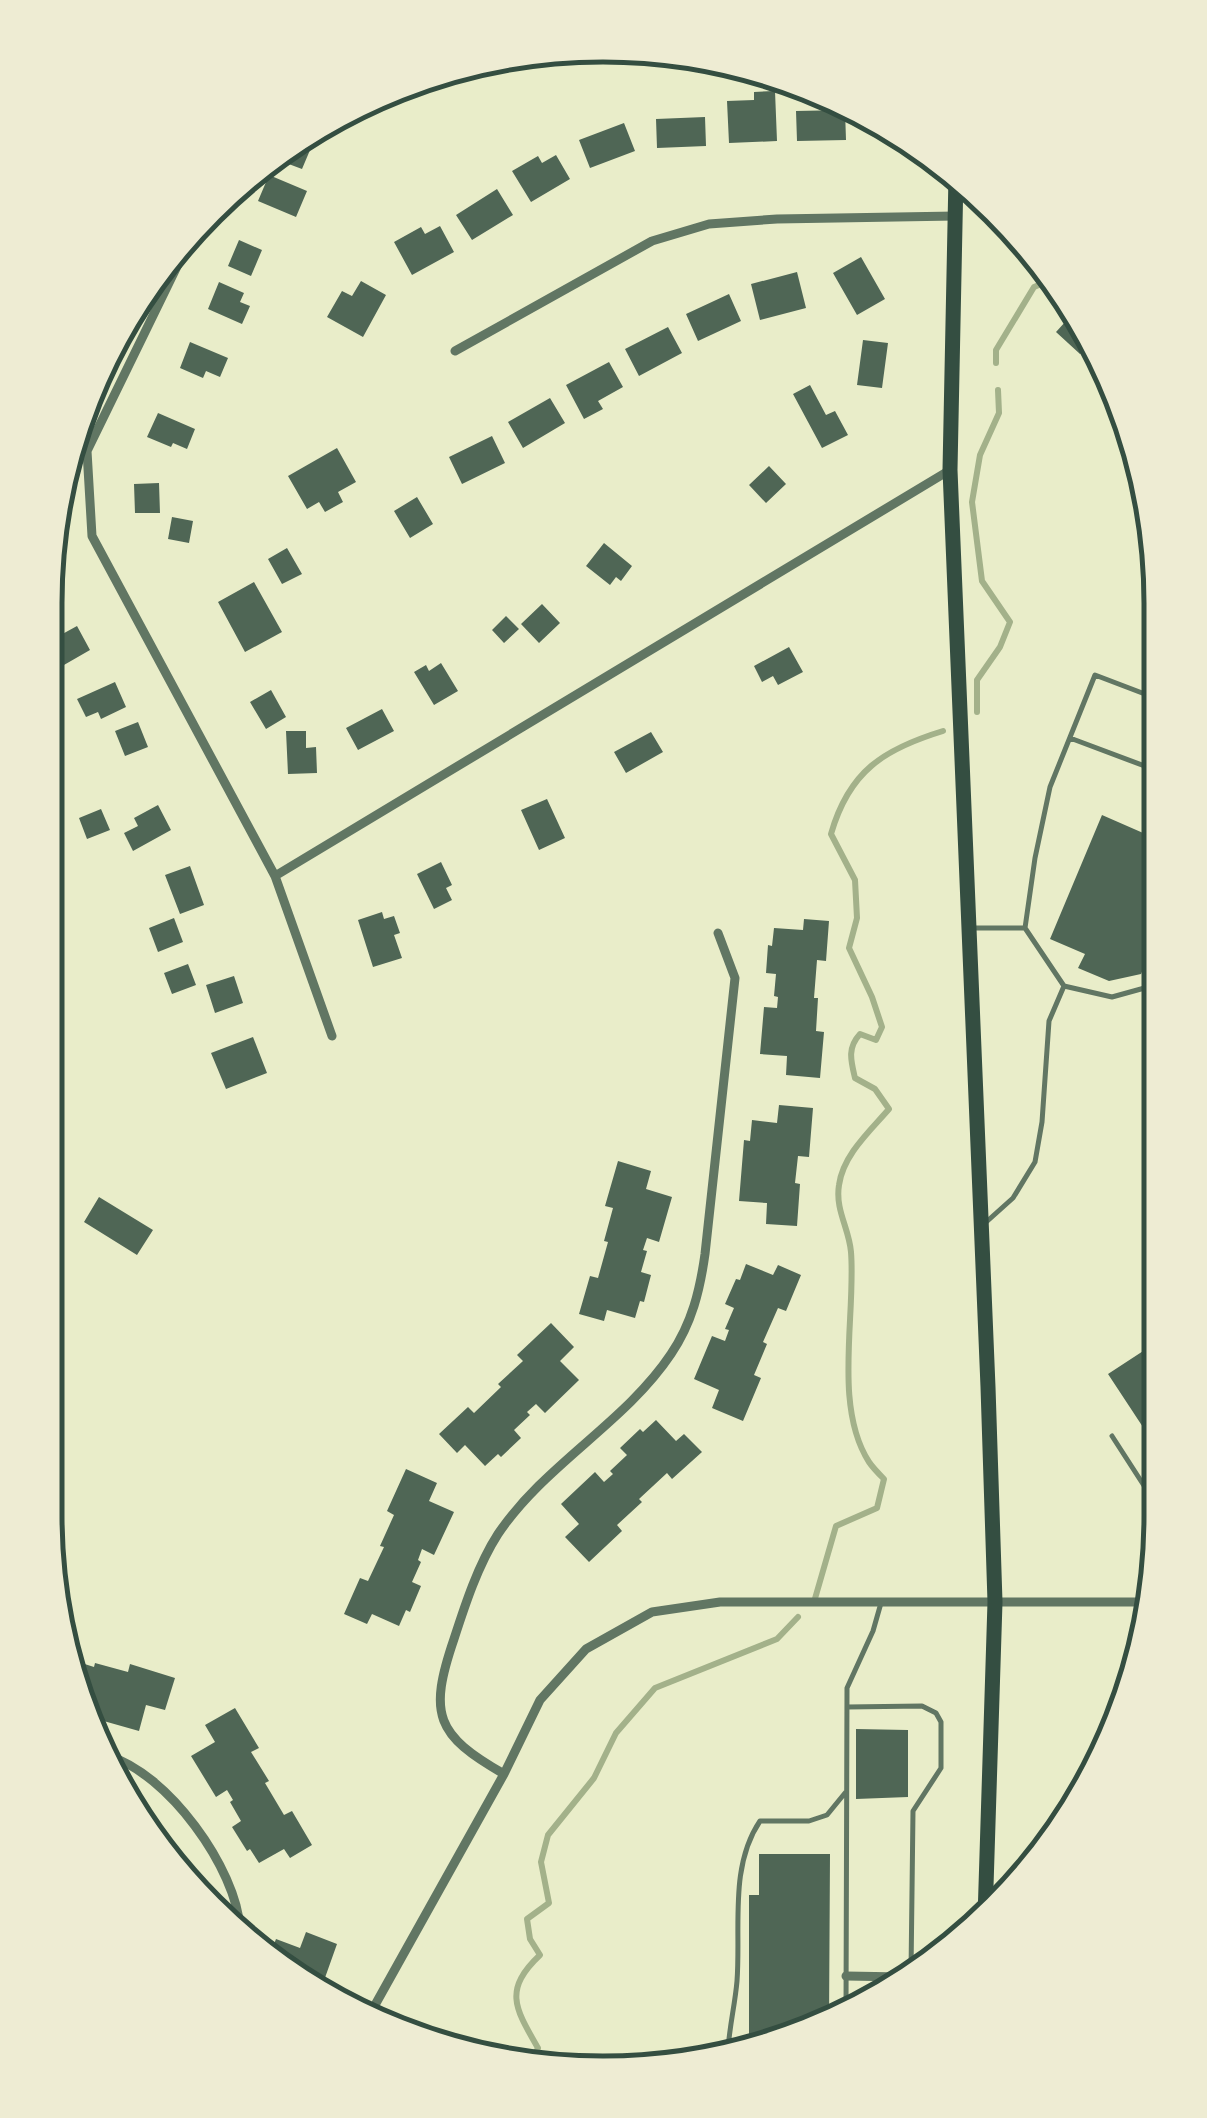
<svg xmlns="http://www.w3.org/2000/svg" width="1207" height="2118" viewBox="0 0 1207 2118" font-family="'Fira Sans',sans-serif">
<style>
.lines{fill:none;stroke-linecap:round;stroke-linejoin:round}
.stream{stroke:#a3b18a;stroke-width:6}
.building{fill:#4f6655}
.service{stroke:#617663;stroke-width:5}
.minor{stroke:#617663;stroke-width:9}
.primary{stroke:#344e41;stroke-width:15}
.rim{fill:none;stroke:#344e41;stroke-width:5}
</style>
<rect width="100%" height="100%" fill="#e9edc9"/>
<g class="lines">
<!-- stream -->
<path class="stream" d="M996,363V350L1034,287L1056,278
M977,712V680L1000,647L1010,622L982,581L972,502L980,455L999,413L998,390
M814,1602L836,1526L877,1508L884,1479C879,1474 873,1468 869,1462C833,1406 856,1315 851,1252C849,1228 835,1210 839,1185C843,1155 870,1131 889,1109L875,1089L855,1078C851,1061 847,1048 860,1034L876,1040L882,1027L872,997L849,948L857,918L855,880L831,834C849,771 884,749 943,731
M532,2061L538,2048C515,2008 503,1990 540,1955L530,1939L527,1919L549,1903L541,1862L548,1835L594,1778L616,1733L655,1688L777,1639L798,1617"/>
</g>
<!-- building -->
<path class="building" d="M775,91L777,141L729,143L727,101L754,100V92Z
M845,110L846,140L797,141L796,111Z
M705,117L706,146L657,148L656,119Z
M624,123L635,151L590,168L579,140Z
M305,140L313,143L302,169L278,160L281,152Z
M556,155L570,179L531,202L512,171L538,156L542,163Z
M269,175L307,191L296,217L258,201Z
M497,189L513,215L472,240L456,215Z
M440,226L454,252L412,275L394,242L421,227L425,234Z
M239,240L262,250L251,276L228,266Z
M861,257L885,299L857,315L833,273Z
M797,272L806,308L760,320L751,284Z
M361,281L386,295L363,337L327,317L342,291L352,296Z
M219,282L244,293L240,302L250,306L242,324L208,309Z
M729,294L741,321L698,341L686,314Z
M1076,310L1086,330L1084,333L1092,342L1080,354L1056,332Z
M668,327L682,353L639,376L625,349Z
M863,340L888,343L882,388L857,385Z
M190,342L228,358L220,377L206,371L203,378L180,368Z
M609,362L623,387L598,401L603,409L584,419L566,385Z
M810,385L826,415L835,411L848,435L822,448L793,394Z
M550,398L565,423L523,448L508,422Z
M158,413L195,429L187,449L173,443L171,447L147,437Z
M492,436L505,463L462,484L449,457Z
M337,448L356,482L338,492L343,502L325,512L319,502L307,509L288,476Z
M769,466L786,484L766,503L749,485Z
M159,483L160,513H135L134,484Z
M417,497L433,524L410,538L394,511Z
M172,517L193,521L189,543L168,539Z
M604,543L632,566L621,581L616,577L610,585L586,566Z
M287,548L302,574L282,584L268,559Z
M254,582L282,632L245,652L218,602Z
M542,604L560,623L539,643L521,624Z
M506,616L519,629L504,643L492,630Z
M77,626L90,650L57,669L46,650V643Z
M789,647L803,672L778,685L773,676L762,682L754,666Z
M441,663L458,691L434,705L414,672L426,665L429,671Z
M115,682L126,707L101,719L98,712L86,717L77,699Z
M271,690L286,717L266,729L250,702Z
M382,709L394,731L358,750L346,728Z
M138,722L148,747L125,756L115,731Z
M286,731H306V748L316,747L317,773L288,774Z
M651,732L663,752L626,773L614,752Z
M547,799L565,838L539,850L521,810Z
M158,805L171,830L133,851L124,833L138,826L134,818Z
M101,809L110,830L87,839L79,818Z
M1102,815L1150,836L1148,842L1158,846L1159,950L1155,959L1149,956L1141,974L1109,981L1078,968L1085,954L1050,939Z
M441,862L452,885L446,888L452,900L434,909L417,874Z
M190,866L204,905L180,914L165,875Z
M46,896L59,897L56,942L46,941Z
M382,912L384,919L394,916L400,933L394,935L402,958L373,967L358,920Z
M174,918L183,942L158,952L149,928Z
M804,919L829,921L826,961L817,960L814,998H818L816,1031L824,1032L820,1078L786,1075L787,1056L760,1054L764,1007L777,1008L778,997L774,996L776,974L766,973L768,945L772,946L774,928L803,930Z
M188,964L196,985L172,994L164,973Z
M234,976L243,1003L215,1013L206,985Z
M253,1037L267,1073L226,1089L211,1053Z
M779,1105L813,1108L809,1157L798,1156L795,1183L800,1184L797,1226L766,1224L767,1203L739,1201L744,1140L750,1141L752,1120L777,1123Z
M618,1161L651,1171L646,1189L672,1197L659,1242L647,1238L643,1250L647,1251L641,1272L651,1275L644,1302L640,1301L635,1318L607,1310L604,1321L579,1314L590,1276L598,1278L608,1242L604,1241L613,1208L605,1206Z
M99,1197L153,1230L137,1255L84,1222Z
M746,1264L773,1275L778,1265L801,1275L786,1311L778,1308L763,1342L767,1344L754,1375L761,1378L743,1421L712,1408L719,1390L694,1379L712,1336L725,1341L729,1330L725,1329L734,1308L725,1304L736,1279L740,1280Z
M551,1323L574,1347L560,1361L579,1380L545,1413L536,1404L527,1412L530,1415L514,1430L521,1438L501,1457L498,1454L485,1466L465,1445L457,1453L439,1434L468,1407L474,1413L501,1387L498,1384L523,1361L517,1355Z
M1160,1340V1453L1108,1374Z
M656,1420L676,1441L684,1434L702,1452L672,1479L667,1473L639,1499L642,1502L617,1525L622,1531L589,1562L565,1537L579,1524L561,1504L595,1472L604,1482L613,1474L610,1471L627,1455L620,1448L640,1429L643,1432Z
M406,1469L437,1483L429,1501L454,1512L434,1555L422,1549L418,1560L421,1562L412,1582L421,1586L410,1612L406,1610L399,1626L372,1614L367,1624L344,1614L360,1578L368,1581L384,1547L380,1546L394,1515L387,1511Z
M69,1659L94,1667L95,1663L128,1672L130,1664L175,1678L165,1710L146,1705L139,1731L93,1718L97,1705L86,1702L84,1706L80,1705L74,1693Z
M235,1708L259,1748L251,1752L269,1781L265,1783L284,1815L292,1811L312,1845L290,1858L284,1849L259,1863L250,1849L247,1851L232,1827L241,1821L230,1802L233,1800L227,1790L216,1797L191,1756L215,1742L205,1725Z
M856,1729L908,1730V1797L856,1799Z
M759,1854H830L829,2023L817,2031L749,2046V1895H759Z
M306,1932L337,1944L321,1989L293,1979L269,1957L276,1939L300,1948Z"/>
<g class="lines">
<!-- service -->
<path class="service" d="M1070,738L1158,771
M972,928H1025L1064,986
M1025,928L1035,858L1050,787L1095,675L1158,699
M984,1224L1013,1198L1035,1162L1042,1122L1049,1021L1064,986L1112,997L1159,984
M1112,1436L1161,1512
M847,1707L922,1706L936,1713L941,1722V1768L913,1811L911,1972
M846,2013L847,1688L873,1631L881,1603
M728,2051C729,2028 735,2005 737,1981C741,1928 729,1867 760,1821H809L827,1815L845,1793"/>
<!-- minor -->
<path class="minor" d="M186,248L87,451L92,536L275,876L332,1036
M455,351L652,241L709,224L777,219L956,216
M275,876L950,470
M108,1756C167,1772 237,1869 240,1929
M504,1774C436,1735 428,1715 454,1639C465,1605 478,1565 498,1534C545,1464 625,1423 671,1354C692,1323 700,1290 705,1254L735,978L718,933
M846,1976L903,1977
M370,2014L504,1774L540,1700L586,1649L652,1612L720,1602H1151"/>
<!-- primary -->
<path class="primary" d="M956,176L950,470L988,1387L995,1602L985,1918"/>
</g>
<!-- crop -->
<path d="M0 0H1207V2118H0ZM603 62H603A541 541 0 0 1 1144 603V1515A541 541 0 0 1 603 2056H603A541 541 0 0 1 62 1515V603A541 541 0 0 1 603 62Z" fill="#eeecd3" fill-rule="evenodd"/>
<path class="rim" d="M603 62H603A541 541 0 0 1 1144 603V1515A541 541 0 0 1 603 2056H603A541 541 0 0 1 62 1515V603A541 541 0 0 1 603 62Z"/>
</svg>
